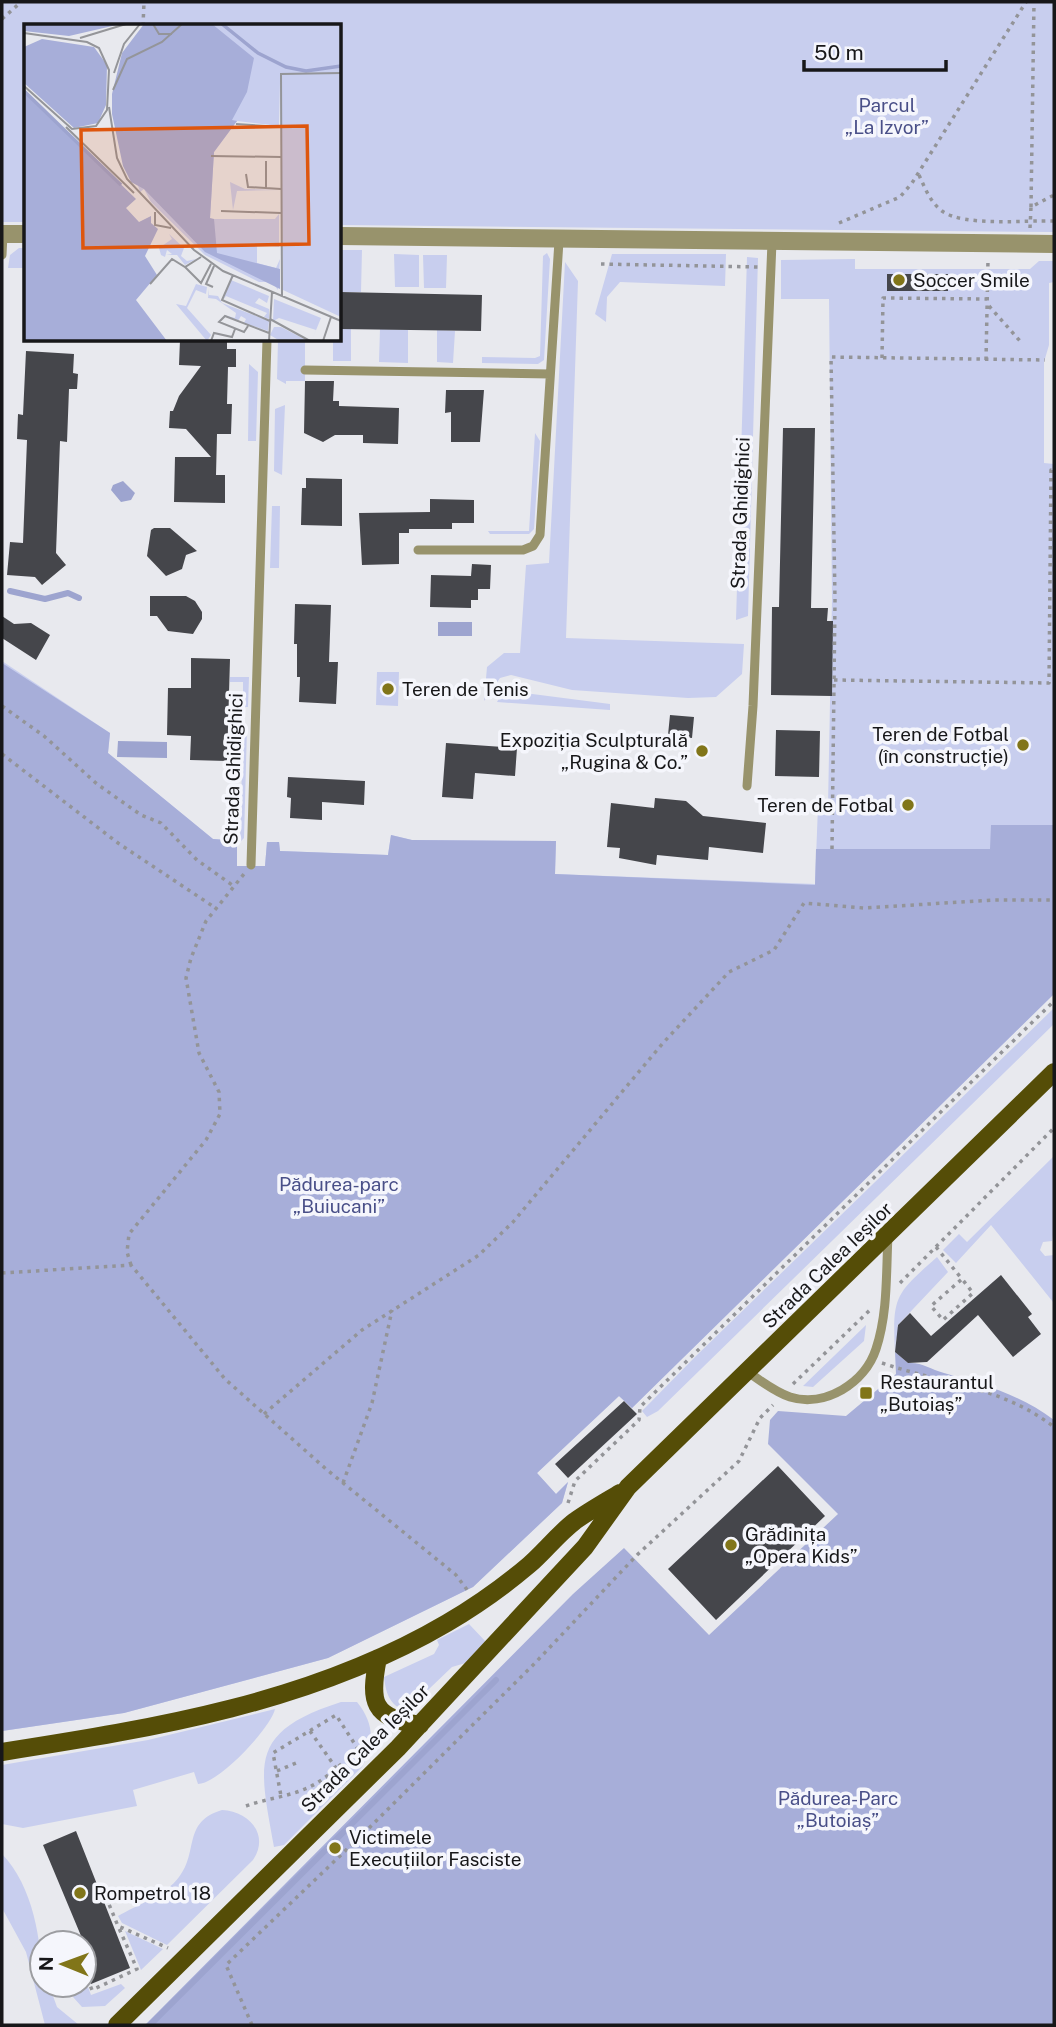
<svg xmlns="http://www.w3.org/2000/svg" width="1056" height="2027" viewBox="0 0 1056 2027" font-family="'Public Sans',sans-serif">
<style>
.green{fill:#c8ceee}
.forest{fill:#a7aed9}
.water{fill:#9da4cf}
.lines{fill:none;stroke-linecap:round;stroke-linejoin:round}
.stream{stroke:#9da4cf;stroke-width:6}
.building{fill:#45464b}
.path{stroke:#939498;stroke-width:3.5;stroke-dasharray:3.5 5;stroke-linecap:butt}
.lane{stroke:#98936c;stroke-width:9}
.street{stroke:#98936c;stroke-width:18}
.primary{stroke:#554d07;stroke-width:18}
.poi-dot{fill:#817519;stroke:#f5f6fc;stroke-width:2.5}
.labels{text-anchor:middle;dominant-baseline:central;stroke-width:7;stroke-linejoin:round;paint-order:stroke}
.park-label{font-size:19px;fill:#494f88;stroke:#f5f6fc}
.poi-label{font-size:19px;fill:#171719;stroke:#f5f6fc;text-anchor:start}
.street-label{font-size:19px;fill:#171719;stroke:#f5f6fc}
.inset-river{fill:none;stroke:#9da4cf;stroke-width:3.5}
.inset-road{fill:none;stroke:#949599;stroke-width:2}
.view{fill:#de560d;fill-opacity:0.15;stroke:#de560d;stroke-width:3.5}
.inset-edge{fill:none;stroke:#171719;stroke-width:3.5}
</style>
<rect width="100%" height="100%" fill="#e8e9ee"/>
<!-- green -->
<path class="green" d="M2,2H1054V232L340,225V26H26V222H2Z
M19,248H26V268H8L10,255Z
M340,250H362L361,292H340Z
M547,253L550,259L544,360L538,364L482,363V357L535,358L540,356L543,256Z
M394,254L419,255V287H395Z
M612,254H726L725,286L620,282L607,297L606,322L595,314Z
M423,255H447L446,288H424Z
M747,257L758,258L748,616L736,620Z
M855,259V269H1030L1039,261H1054V282L1049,283V345L1044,362V463L1054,464V994L632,1408L619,1396L537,1473L556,1494L568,1482L562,1503L473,1587L328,1658L124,1713L2,1731V661L110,733L108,753L213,839L240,841L243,728H247L244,838L237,845V866H265L267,842H279L280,851L388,855L391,835L412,840L556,841L555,874L815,884L818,806H828L832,599L829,299H781V260Z
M565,262L578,281L566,638L744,644L742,674L716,697L688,698L572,690L511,675L500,678L484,701L487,667L504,653H520L526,565L549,563Z
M340,329H351V361H333V340H340Z
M380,329L408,330V363L379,362Z
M437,330L455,331L453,363L437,362Z
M278,340H305V381H286V384L277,379Z
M249,364L258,372L256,441H248Z
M285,405L282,475L274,471L275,409Z
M535,433L540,441L534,529L529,534H490L488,531H529Z
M272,506H280L279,568H270Z
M377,672H399L398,706L376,705Z
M230,677H249L248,707H243V682H230Z
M509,691L610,704V710L497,702L502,693Z
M1054,1008V1024L658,1411L647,1417L642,1411L695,1357Z
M1054,1156V1229L1052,1241L1043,1242L1040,1250L1045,1256L1054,1255V1324L1053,1302L991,1225L956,1263L943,1250L959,1234L967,1242Z
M937,1257L948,1272L897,1326L903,1333L896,1339L895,1352C892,1295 896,1294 937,1257Z
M866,1325L864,1341L813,1387L803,1386Z
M469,1624L486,1642L469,1662L452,1667L406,1711C389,1705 386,1693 384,1677L434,1654L439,1645L437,1640Z
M341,1702H357C374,1723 375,1743 362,1767L284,1845L274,1847C259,1763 248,1732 341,1702Z
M275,1709C271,1728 218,1784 198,1784L194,1772L133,1790L137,1806L23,1828L2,1824V1765L148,1740Z
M222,1810C249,1811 270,1835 253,1860L167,1945L122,1923L118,1916C137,1905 166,1895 179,1877C199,1852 182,1822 222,1810Z
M2,1854C33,1886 42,1941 42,1985H49L57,2007L79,2025H45L26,1952L2,1908Z
M125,1931L163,1949L141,1970Z
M121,1984L125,1988L105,2006L82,2007L73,1997L76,1991L88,1987L91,1995Z"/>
<!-- forest -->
<path class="forest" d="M2,663L110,733L108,753L213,839L240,841L237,845V866H265L267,842H279L280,851L388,855L391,835L412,840L556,841L555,874L815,885L816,849H990L991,825H1054V994L632,1408L619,1396L537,1473L556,1494L568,1482L562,1503L473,1587L328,1658L124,1713L2,1731Z
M895,1352L908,1363C922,1362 930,1369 944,1373C983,1384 1021,1395 1054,1420V2025H145L573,1594L624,1548L709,1635L838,1514L768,1444L770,1420L778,1411L846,1416L896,1374Z"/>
<!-- water -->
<path class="water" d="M123,481L135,493L131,500L121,502L111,490L113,485Z
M438,622H472V636H438Z
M118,741L167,742V758L117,757Z"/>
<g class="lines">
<!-- stream -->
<path class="stream" d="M10,591L45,599L68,593L79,598
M150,2025L496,1680"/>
</g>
<!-- building -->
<path class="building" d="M887,274H948V291H887Z
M340,292L482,295L481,331L340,329Z
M180,340H227V349H236V367H228L227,404H232L231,434H217L216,475H225V503L174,502L175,457H211L186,429L169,428L170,411H173L179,396L201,366L179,365Z
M26,351L74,354L73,373L78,374L77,389H69L67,442L60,441L56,553L66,565L42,585L35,577L7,575L10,542L23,543L27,440L17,439L18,414L23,415Z
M305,381H334L333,401H339V406L399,408L398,444L363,443V435H335L323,442L304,433Z
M446,390H484L480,442H451V412L445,413Z
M783,428H815L811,608H828L827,621H833L832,696L771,695L772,607H779Z
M306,478L342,479V526L301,525L302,488H306Z
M430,499L474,500V523H452V529H409V533H399V564L362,565L359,513L430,512Z
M154,528H170L197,551L186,555L182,569L166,576L147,556L151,530Z
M472,564L491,565L490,589H478V600H471V608L430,607L431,575L471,576Z
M150,596H186L195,601L202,612V619L193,634L168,631L157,616H150Z
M295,604L331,605L329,662H338L336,704L299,702L300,677H297V644H294Z
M2,616L14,624L31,623L50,635L36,660L2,638Z
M191,658L230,659L227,761L190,760L191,736L167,735L168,688H191Z
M670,715L694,717L692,738L668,735Z
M776,730L820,731L819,777L775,776Z
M446,743L517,748L515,776L475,773L473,799L442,797Z
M288,777L365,781L364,805L322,802V820L290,818L291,798L287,797Z
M655,798L686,801L703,816L766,823L763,853L709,847L708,860L657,855L656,865L619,858L620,848L607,847L611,803L654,808Z
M1001,1275L1032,1314L1028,1317L1041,1334L1013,1357L978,1315L927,1362L908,1363L895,1352L898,1325L910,1313L931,1336Z
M624,1401L637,1414L568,1478L555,1464Z
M778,1466L825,1516L716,1620L668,1569Z
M76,1831L130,1968L91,1984L84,1965V1943L43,1845Z"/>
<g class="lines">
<!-- path -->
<path class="path" d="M2,19L21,2
M143,26L144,2
M919,175C925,188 930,202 942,211C964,227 1026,220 1054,221
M1031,207L1034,2
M839,223L900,197L912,183L1026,2
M1030,228L1031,207L1054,195
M601,264L758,267
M988,285H1021
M989,306L1020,341
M882,358L883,298L987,299
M986,360L988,260
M834,680L1049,683L1051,470H1054
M2,706L44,736L97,784L141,815L161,823L197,860L235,887
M2,754L118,843L217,909
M832,849L835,600L831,357L1045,360
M936,1247L962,1279L931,1306L943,1320L973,1293L962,1279
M131,1265L127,1252L129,1234L206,1140L220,1114L219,1092L199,1053L186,978L191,958L206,921L244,874
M2,1273L131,1265L225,1379L326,1469L456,1575L468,1591
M900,1283L1054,1128
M882,1363C943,1384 1001,1386 1054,1427
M793,1384L871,1309
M264,1414L362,1330L479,1255L513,1222L663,1043L729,972L774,950L804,903L864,908L994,900H1054
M343,1483L372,1403L392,1310
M568,1503L575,1481L639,1420L640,1407L1054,1001
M310,1731L336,1768
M277,1771L296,1763
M246,1806C265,1799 286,1797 305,1789C325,1781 342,1763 358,1749L336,1715L273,1753L281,1796
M106,1897L118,1926L168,1948
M84,1971L92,1990L137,1969L118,1926
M252,2025L226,1965L366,1831L536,1662L637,1555L739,1461L760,1418L773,1405"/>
<!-- lane -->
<path class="lane" d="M2,255L3,234
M305,370L550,374
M418,550H523L533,546L540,535L559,241
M747,786L753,706L772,242
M251,865L267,340
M748,1372C761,1381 775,1392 790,1397C825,1408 865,1383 876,1349C888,1313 886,1273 888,1236"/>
<!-- street -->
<path class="street" d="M2,234H26
M340,236L1054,244"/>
<!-- primary -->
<path class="primary" d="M378,1658C369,1702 372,1718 420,1725
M2,1752C155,1728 311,1703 447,1623C476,1606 503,1587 529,1565C545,1551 558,1534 575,1521C589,1511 605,1502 620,1493
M117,2025L398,1748L585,1547L628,1487L1054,1072"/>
</g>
<!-- markers -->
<g class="poi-dot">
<circle cx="899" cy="280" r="7"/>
<circle cx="388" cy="689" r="7"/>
<circle cx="1023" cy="745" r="7"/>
<circle cx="702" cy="751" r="7"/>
<circle cx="908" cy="805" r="7"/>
<rect x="859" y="1386" width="14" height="14" rx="3.5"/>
<circle cx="731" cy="1545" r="7"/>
<circle cx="335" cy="1848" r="7"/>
<circle cx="80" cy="1893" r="7"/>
</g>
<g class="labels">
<!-- park labels -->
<g class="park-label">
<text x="887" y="105">Parcul<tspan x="887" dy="22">„La Izvor”</tspan></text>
<text x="339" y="1184">Pădurea-parc<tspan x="339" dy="22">„Buiucani”</tspan></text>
<text x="838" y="1798">Pădurea-Parc<tspan x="838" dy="22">„Butoiaș”</tspan></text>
</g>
<!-- poi labels -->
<g class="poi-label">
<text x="913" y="280">Soccer Smile</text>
<text x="402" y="689">Teren de Tenis</text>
<text x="1009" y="734" text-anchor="end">Teren de Fotbal<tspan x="1009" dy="22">(în construcție)</tspan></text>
<text x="688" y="740" text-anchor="end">Expoziția Sculpturală<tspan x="688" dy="22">„Rugina &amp; Co.”</tspan></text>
<text x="894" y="805" text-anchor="end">Teren de Fotbal</text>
<text x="880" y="1382">Restaurantul<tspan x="880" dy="22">„Butoiaș”</tspan></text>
<text x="745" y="1534">Grădinița<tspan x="745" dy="22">„Opera Kids”</tspan></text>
<text x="349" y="1837">Victimele<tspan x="349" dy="22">Execuțiilor Fasciste</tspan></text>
<text x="94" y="1893">Rompetrol 18</text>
</g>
<!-- street labels -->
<g class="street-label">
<text transform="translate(740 513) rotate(-88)">Strada Ghidighici</text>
<text transform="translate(233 769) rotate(-88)">Strada Ghidighici</text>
<text transform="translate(827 1265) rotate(-44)">Strada Calea Ieșilor</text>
<text transform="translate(365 1748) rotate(-45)">Strada Calea Ieșilor</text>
</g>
</g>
<!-- overview -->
<g transform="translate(24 24)">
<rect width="317" height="317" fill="#e8e9ee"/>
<path d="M120,0H317V293L259,266L256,59L255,102L213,97L190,128L186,195H251L255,190V223L233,220V239L252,244L256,235L254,266L248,258H235L181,231L127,178L120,165L116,168L88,80ZM206,158L221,165L255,166L213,167L209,186ZM145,210L160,224L157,232L163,237L172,235L161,241L153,231H142L148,230L143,226L141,233L137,231L135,224L148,215ZM207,256L245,272L243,279L235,274L231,279L245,285V295L240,293L243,289L202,272L199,276ZM172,260L183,263L182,270L172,266L163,284L187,311L183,317L152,280L162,282ZM185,265V271L194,272L198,279L245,297L244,307L220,299L222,295L217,292L214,297L200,291L211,294L212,289L192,275L184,274ZM250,275L297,294L288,316L292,306L255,294L249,297ZM250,303H257L284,317H256L246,311Z" fill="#c8ceee"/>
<path d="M0,0H97L45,12L0,7ZM120,0H188L230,34L223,68L208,96L213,97L190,128L186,194L190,195L193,229L256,245V265L181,228L120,165L107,158L99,142L88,90V70L98,29ZM18,15L70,23L83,41L82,81L74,99L50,104L0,59V23ZM0,66L112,175L102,184L115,198L127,192V199L134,205L121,232L133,251L112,276L143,317H0Z" fill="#a7aed9"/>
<path class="inset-river" d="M198,0L234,29L262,43L282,47L317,42M0,67L97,161"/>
<path class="inset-road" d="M129,0L135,10H148M0,9L63,18L75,24L85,46L83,86L72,102L48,105L0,62M56,14L102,0M90,49L100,20L116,0M89,66L103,35L138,18L158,0M85,83L93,134L103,155L170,226L199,247L317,297M212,100L257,103M42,103L110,169M187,132L257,133M242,137V164M222,150L224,163L257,165M197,187L257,189M131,188V201L147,204M161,243L177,259L187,240M209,251L198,276L246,297M126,260L148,235L161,243L177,233M189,263L182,260L190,242M258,272L257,50L317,49M246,295L286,317M224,302L220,308L195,298L201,292L245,309M187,317L190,309L208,313L211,305M245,317L248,268M299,317L307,293"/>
<path class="view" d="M283,102L285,220L59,224L57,106Z"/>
<rect width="317" height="317" class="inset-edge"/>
</g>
<!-- border -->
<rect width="1056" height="2027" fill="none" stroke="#171719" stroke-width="7"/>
<!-- north arrow -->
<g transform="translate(63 1964) rotate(271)"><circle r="33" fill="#f5f6fc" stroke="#9c9da1" stroke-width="2"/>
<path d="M0-5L12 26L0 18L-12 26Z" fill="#817519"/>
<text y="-10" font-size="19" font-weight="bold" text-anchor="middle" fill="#171719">N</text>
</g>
<!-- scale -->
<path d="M804 60v10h142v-10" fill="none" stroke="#171719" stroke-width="3.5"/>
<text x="814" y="60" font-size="21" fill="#171719" stroke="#f5f6fc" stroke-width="5" paint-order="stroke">50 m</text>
</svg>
